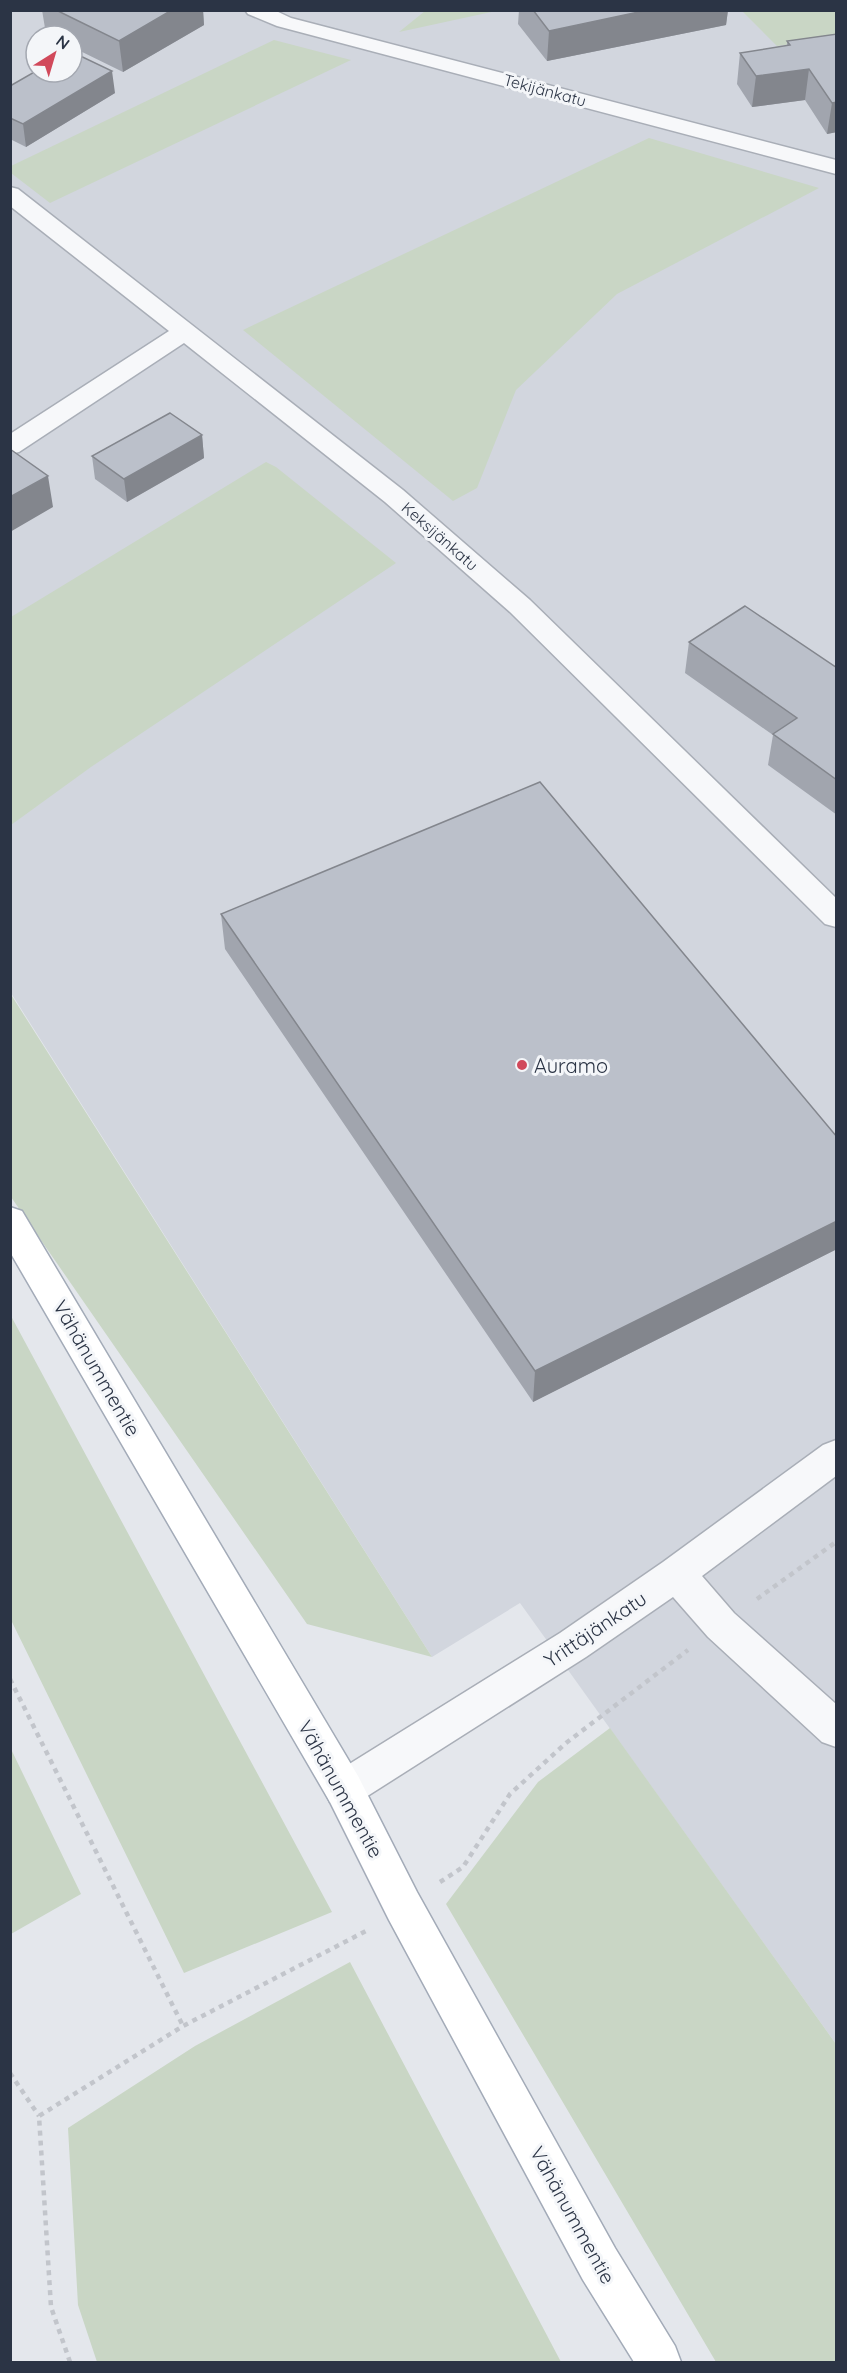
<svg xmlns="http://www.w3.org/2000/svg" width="847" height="2373" viewBox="0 0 847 2373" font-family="Quicksand,sans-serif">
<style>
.built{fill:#d2d6de;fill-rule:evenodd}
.green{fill:#c9d6c5}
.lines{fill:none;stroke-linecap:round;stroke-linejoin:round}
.minor-casing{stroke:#a9aeb7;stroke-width:3}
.major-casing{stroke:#a3abb8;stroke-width:3}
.path{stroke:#c2c5cb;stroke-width:4.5;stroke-dasharray:5 5;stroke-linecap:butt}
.minor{fill:#f7f8fa;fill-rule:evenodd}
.major{fill:#fff;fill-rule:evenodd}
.wall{fill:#a1a5ae}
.shaded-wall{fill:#83868d}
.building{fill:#bbc0ca;stroke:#83868d;stroke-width:1.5}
.poi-dot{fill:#d1495b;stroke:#f4f6f9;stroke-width:2}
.labels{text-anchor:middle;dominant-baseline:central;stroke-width:6;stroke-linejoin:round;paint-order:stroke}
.far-street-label{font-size:16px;fill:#2b3445;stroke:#f4f6f9}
.poi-label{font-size:20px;fill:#2b3445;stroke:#f4f6f9;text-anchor:start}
.street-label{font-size:20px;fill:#2b3445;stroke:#f4f6f9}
</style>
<rect width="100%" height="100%" fill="#e4e7ec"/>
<!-- built -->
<path class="built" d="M11,11H836V2044L520,1603L432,1657L11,993ZM36,36H72V72H36Z"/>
<!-- green -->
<path class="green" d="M425,11V10L496,11L399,32Z
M742,11H836V38L777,46Z
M274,40L351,60L50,203L11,173V166Z
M649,138L819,188L617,294L516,390L477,488L453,501L243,330Z
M266,462L276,467L396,563L91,767L11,825V617Z
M10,993L432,1657L307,1624L11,1197Z
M11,1316L332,1912L184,1973L11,1620Z
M610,1728L836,2044V2362H716L446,1904L538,1782Z
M10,1747L81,1894L11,1934H10Z
M350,1962L561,2362H97L78,2305L68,2128L195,2046Z"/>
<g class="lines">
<!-- minor casing -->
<g class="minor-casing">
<path id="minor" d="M245,10H274L291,18L836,160V174L277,26L248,14Z
M10,187L18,189L403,490L530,600L836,898V927L825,924L510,612L385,502L184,343L19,452L10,454V434L169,331L10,206Z
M836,1440V1476L702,1576L734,1613L836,1704V1747L822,1742L708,1637L673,1597L586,1657L358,1802L344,1808L330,1802L324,1789L330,1776L560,1633L663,1562L823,1445Z"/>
</g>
<!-- major casing -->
<g class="major-casing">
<path id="major" d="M10,1207L22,1211L358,1776L417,1892L615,2248L675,2346L681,2362H634L583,2280L389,1920L330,1802L10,1252Z"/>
</g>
<!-- path -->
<path class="path" d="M757,1599L836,1542
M10,1679L183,2026
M440,1882L463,1867L510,1794L566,1743L688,1650
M10,2073L39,2116
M70,2362L51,2307L39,2116L183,2026L366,1931"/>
<!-- minor -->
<use href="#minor" class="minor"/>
<!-- major -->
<use href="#major" class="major"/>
</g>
<!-- wall -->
<path class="wall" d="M42,10H203L204,25L123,72L72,47V36H49L46,34Z
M519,10H728L726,25L547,61L518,24Z
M837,34V132L827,134L805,100L752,107L737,84L740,53L787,46V41Z
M10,86L115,93L26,147L10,139Z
M202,435L204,458L127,502L95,479L92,456Z
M689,642L837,668V815L768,765L773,735L685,673Z
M221,914L837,1137V1249L533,1402L225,949Z"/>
<!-- shaded-wall -->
<path class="shaded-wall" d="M172,10H203L204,25L123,72L119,41Z
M648,10H728L726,25L547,61L549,31Z
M809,69L805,100L752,107L756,76Z
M112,71L115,93L26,147L23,124Z
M837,102V132L827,134L832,103Z
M202,435L204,458L127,502L124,479Z
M48,476L53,507L10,532V497Z
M837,1221V1249L533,1402L535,1371Z"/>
<!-- building -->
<path class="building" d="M56,10H172L119,41Z
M533,10H648L549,31Z
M837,34V102L832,103L809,69L756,76L740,53L790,45L787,41Z
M72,52L112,71L23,124L10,118V86L36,71V72H72Z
M170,413L202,435L124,479L92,456Z
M10,449L48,476L10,497Z
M745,606L837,668V780L773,734L797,718L689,642Z
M540,782L837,1137V1221L535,1371L221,914Z"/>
<!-- markers -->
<circle class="poi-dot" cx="522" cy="1065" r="6"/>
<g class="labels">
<!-- far-street labels -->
<g class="far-street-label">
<text transform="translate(545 90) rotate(15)">Tekijänkatu</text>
<text transform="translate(440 536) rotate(41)">Keksijänkatu</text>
</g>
<!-- poi labels -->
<g class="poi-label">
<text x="534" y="1065">Auramo</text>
</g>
<!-- street labels -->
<g class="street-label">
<text transform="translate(97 1368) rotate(60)">Vähänummentie</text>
<text transform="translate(595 1629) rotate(-34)">Yrittäjänkatu</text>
<text transform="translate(341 1789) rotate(61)">Vähänummentie</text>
<text transform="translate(573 2215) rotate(61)">Vähänummentie</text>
</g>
</g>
<!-- border -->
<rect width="847" height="2373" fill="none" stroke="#2b3445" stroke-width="24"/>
<!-- north arrow -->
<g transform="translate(54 54) rotate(37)"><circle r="28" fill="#f4f6f9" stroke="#a4a8b1" stroke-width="1.5"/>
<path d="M0-4.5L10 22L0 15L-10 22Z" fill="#d1495b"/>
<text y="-9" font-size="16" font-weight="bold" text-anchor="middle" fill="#2b3445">N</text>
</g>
</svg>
